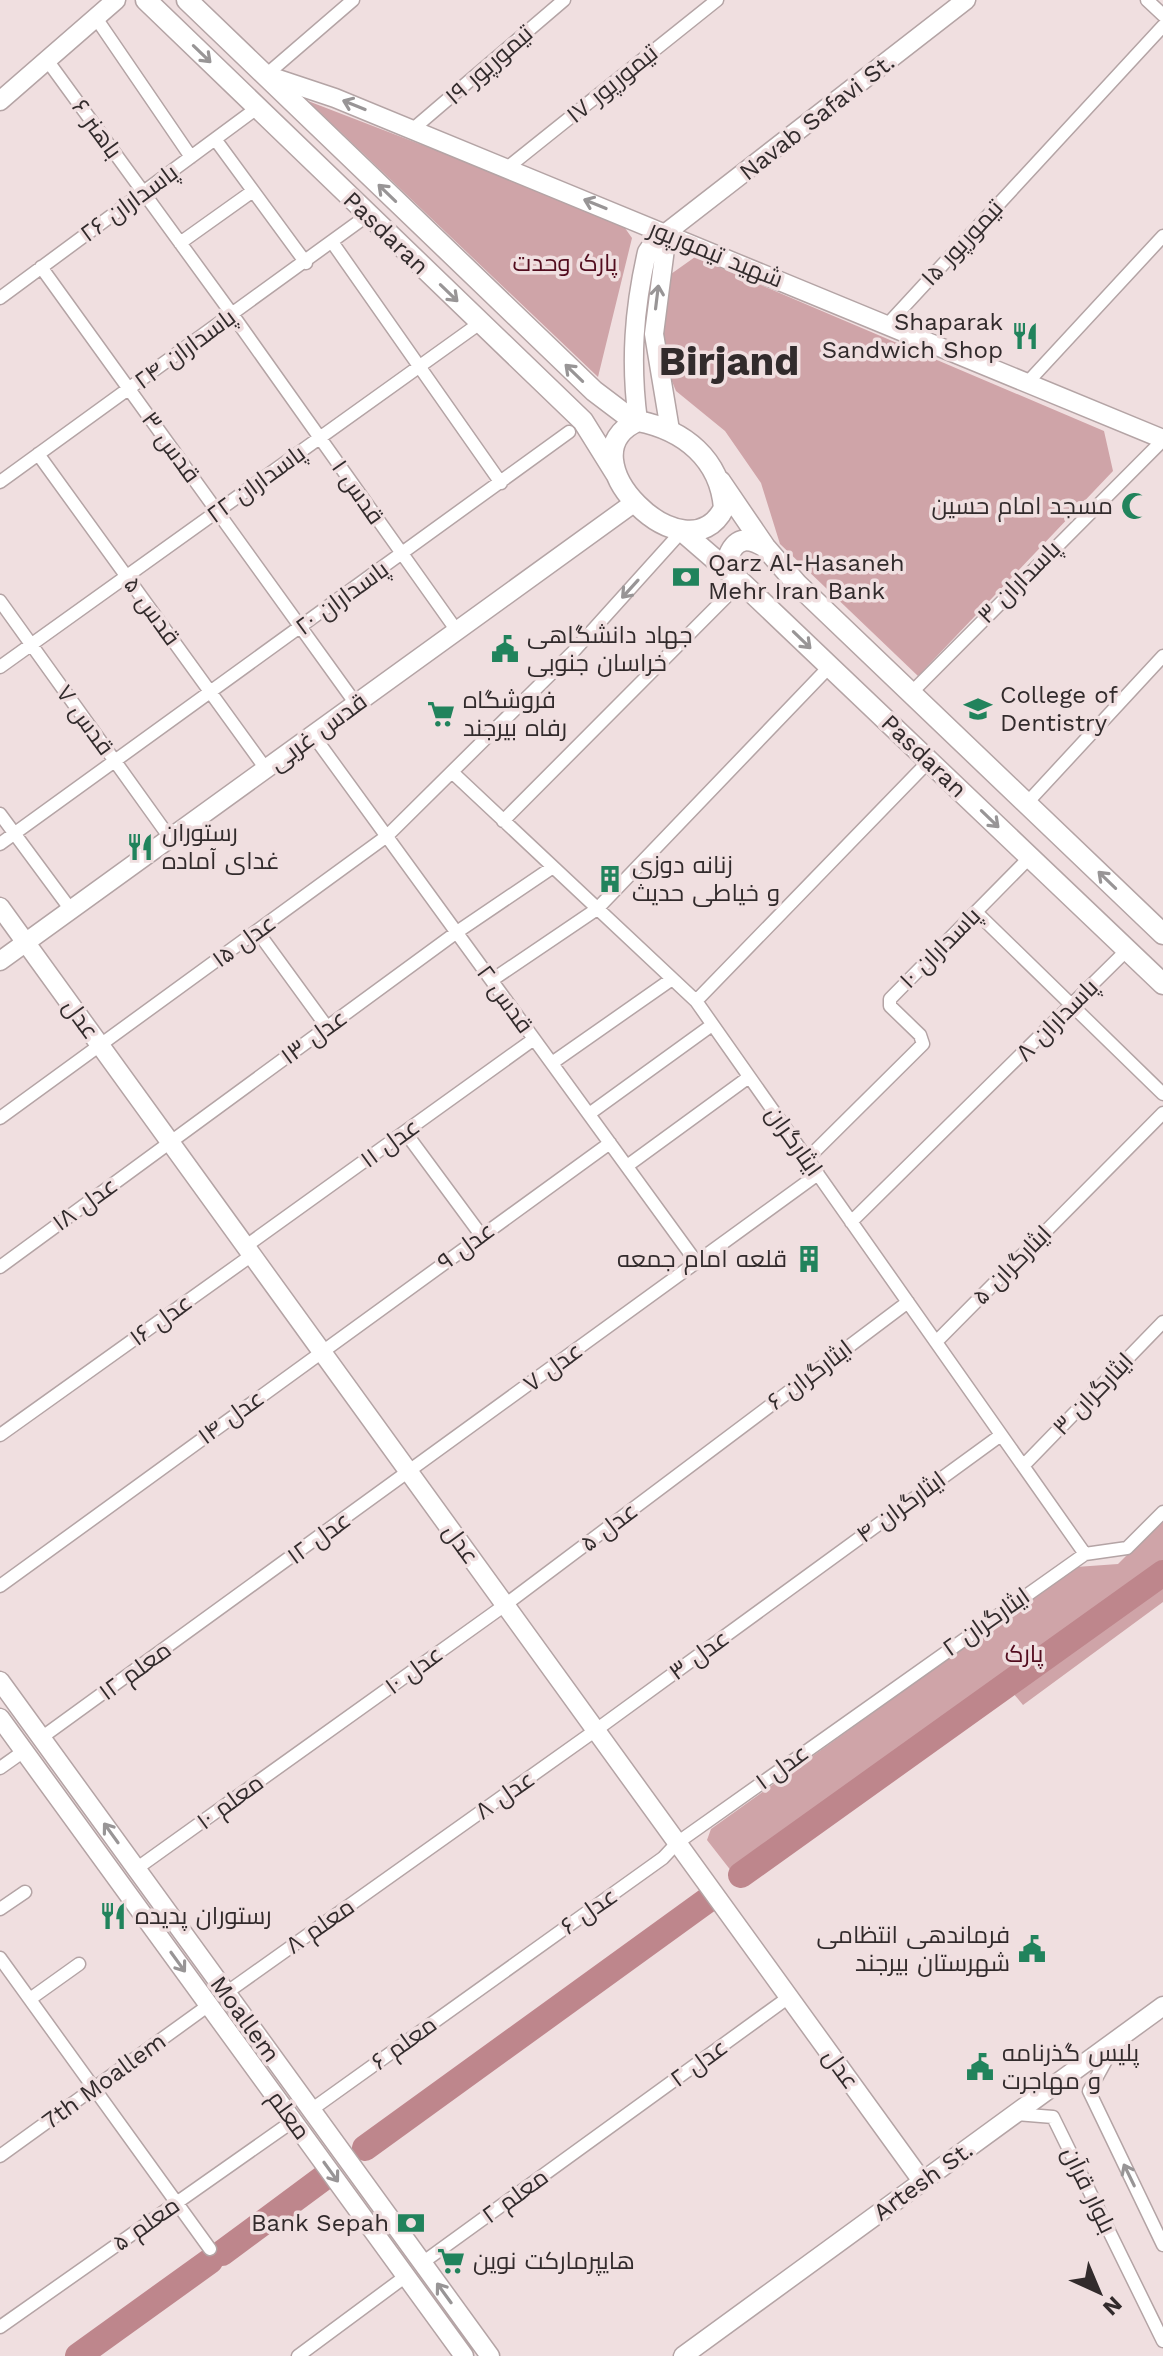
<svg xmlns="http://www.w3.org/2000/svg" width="1163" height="2356" viewBox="0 0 1163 2356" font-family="'Work Sans',Cairo,sans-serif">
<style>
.green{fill:#cfa4a8}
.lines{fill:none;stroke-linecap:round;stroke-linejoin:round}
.river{stroke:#be868c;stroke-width:26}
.street-casing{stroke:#b4a4a5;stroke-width:15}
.secondary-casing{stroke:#b4a4a5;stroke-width:21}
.primary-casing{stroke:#b4a4a5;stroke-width:23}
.street{stroke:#fff;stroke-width:12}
.secondary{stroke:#fff;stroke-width:18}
.primary{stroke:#fff;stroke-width:20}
.oneway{stroke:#989596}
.labels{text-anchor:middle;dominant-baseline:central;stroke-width:7;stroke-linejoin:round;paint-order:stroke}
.street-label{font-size:24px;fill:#322b2c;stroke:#f0dfe0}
.park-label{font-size:24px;fill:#520c1e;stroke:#f0dfe0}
.poi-label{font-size:24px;fill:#322b2c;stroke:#f0dfe0;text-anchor:start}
.town-label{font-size:40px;font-weight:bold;fill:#322b2c;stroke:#f0dfe0}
</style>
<rect width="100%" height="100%" fill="#f0dfe0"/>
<!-- green -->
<path class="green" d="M308,101L620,221L632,238L598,377Z
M695,257L1104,431L1113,471L918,676L780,544L761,483L725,431L676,391L664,362L658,332L665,288L671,274Z
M1163,1519V1602L1023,1705L1013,1693L739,1881L707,1840L711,1829L1076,1567L1118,1564Z"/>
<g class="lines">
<!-- river -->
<path class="river" d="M741,1875L1163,1573
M365,2148L709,1899
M222,2253L322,2179
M78,2356L210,2261"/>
<!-- street casing -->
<g class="street-casing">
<path id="street" d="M1147,0L1163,15
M96,18L191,157
M47,60L232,314L457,631
M266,75L353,0
M413,129L564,0
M215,139L306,263
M507,168L717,0
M332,242L501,483
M180,243L253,191
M41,267L356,704
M0,298L257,108
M887,325L1163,26
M1027,383L1163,236
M38,454L266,769
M0,482L368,215
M0,601L170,838
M0,667L480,323
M911,693L1163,440
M313,735L697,1263
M453,773L696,1001L1085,1554
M1026,804L1163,656
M0,814L71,910
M503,821L741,582
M0,844L569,432
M976,912L1163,1094
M257,931L327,1027
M492,980L597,909L830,666
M696,1001L929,761
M552,1063L672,979
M589,1114L712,1025
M0,1118L387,836L573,652L682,531
M405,1132L481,1235
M807,1159L923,1044L920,1035L890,1006V999L1030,857
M627,1166L749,1077
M851,1222L1127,950
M246,1246L534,1039
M0,1267L457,932L553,867
M936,1342L1163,1113
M0,1435L252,1255
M1023,1466L1163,1322
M0,1586L610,1143
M41,1738L818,1174
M0,1768L24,1751
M136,1869L505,1605L908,1302
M0,1909L25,1892
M0,1958L210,2249
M226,1993L596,1730L1001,1435
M30,1999L79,1964
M1115,2044L1089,2091L1163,2245
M311,2110L663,1858L677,1843L1085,1554L1127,1548L1163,1512
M1015,2114L1053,2117L1163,2341
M0,2156L209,2005
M422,2263L789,1997
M0,2327L293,2121
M298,2356L406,2276"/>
</g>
<!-- secondary casing -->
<g class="secondary-casing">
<path id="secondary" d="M266,75L335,98L1163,439
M0,101L116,0
M667,233L654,334L670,430
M638,421C630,362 634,309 647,252L653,243L966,0
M0,907L922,2181
M0,961L635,502
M0,1681L490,2356
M0,1718L464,2356
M683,2356L1163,2006"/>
</g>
<!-- primary casing -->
<g class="primary-casing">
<path id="primary" d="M146,0L583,421L616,474
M187,0L594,391L635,422
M638,421C684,430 720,459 724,508C687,582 559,455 638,421Z
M720,481L765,547L797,584L1163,934
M682,531L741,582L1163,984
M736,577L729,555C737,536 750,538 765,547"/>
</g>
<!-- street -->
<use href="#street" class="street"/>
<!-- secondary -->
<use href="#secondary" class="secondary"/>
<!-- primary -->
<use href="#primary" class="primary"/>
</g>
<!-- one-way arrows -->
<defs><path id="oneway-shaft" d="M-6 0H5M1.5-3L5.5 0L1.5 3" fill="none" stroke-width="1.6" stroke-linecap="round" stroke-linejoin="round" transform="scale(2)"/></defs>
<g class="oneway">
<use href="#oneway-shaft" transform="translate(202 54) rotate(44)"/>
<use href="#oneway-shaft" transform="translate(354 105) rotate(-158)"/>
<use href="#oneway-shaft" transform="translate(387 193) rotate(-136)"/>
<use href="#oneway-shaft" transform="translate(595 204) rotate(-158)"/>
<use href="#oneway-shaft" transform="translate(449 293) rotate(44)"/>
<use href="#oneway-shaft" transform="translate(657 297) rotate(-83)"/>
<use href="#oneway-shaft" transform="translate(574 373) rotate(-136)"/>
<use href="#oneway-shaft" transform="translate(630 589) rotate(132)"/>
<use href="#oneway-shaft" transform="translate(802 640) rotate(44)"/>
<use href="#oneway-shaft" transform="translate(990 819) rotate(44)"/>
<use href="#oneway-shaft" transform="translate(1107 880) rotate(-136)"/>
<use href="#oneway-shaft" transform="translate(111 1833) rotate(-126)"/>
<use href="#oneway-shaft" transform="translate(178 1962) rotate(54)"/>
<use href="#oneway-shaft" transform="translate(331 2172) rotate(54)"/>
<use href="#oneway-shaft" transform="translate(1129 2175) rotate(-116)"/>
<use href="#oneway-shaft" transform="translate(444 2293) rotate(-126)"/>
</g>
<!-- icons -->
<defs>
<g id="restaurant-bare" transform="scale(2.16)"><path d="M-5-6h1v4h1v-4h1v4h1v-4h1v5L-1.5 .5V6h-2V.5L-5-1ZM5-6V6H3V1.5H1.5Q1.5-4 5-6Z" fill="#21835c" stroke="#f0dfe0" stroke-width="2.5" paint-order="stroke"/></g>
<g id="mosque-bare" transform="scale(2.16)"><path d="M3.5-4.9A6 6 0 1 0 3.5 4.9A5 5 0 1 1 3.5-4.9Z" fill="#21835c" stroke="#f0dfe0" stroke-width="2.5" paint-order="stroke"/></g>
<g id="bank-bare" transform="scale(2.16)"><path d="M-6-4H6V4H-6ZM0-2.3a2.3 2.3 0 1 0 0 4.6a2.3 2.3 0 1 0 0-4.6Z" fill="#21835c" stroke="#f0dfe0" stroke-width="2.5" paint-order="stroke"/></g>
<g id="civic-bare" transform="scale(2.16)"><path d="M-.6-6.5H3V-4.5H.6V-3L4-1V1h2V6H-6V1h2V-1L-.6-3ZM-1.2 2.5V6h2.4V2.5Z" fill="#21835c" stroke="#f0dfe0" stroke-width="2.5" paint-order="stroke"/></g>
<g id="university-bare" transform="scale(2.16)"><path d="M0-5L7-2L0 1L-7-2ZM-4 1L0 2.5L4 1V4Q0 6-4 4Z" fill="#21835c" stroke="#f0dfe0" stroke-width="2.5" paint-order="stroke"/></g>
<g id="supermarket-bare" transform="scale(2.16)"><path d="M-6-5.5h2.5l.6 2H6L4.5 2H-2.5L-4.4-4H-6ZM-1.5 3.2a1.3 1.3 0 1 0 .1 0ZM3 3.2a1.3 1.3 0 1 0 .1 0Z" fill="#21835c" stroke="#f0dfe0" stroke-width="2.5" paint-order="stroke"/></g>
<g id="building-bare" transform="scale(2.16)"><path d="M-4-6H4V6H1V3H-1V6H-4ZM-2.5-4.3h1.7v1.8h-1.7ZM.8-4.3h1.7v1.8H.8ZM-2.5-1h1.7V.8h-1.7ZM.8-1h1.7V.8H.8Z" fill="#21835c" stroke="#f0dfe0" stroke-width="2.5" paint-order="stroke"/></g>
</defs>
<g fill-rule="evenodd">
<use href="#restaurant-bare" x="1025" y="336"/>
<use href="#mosque-bare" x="1135" y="506"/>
<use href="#bank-bare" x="686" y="577"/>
<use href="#civic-bare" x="505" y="649"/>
<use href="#university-bare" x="978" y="709"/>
<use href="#supermarket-bare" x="441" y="714"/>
<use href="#restaurant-bare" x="140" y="847"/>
<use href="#building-bare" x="610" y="879"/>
<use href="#building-bare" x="809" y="1259"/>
<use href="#restaurant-bare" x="113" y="1916"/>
<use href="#civic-bare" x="1032" y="1949"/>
<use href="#civic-bare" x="980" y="2067"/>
<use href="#bank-bare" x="411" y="2223"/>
<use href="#supermarket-bare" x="451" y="2261"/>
</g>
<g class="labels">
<!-- street labels -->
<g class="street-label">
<text transform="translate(489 65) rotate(-41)">تیمورپور ۱۹</text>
<text transform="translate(612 84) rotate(-39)">تیمورپور ۱۷</text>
<text transform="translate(817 117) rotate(-38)">Navab Safavi St.</text>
<text transform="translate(97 129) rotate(54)">باهنر ۶</text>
<text transform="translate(129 203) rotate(-36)">پاسداران ۲۶</text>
<text transform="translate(386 233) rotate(44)">Pasdaran</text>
<text transform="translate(962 243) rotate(-47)">تیمورپور ۱۵</text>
<text transform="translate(716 254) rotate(22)">شهید تیمورپور</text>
<text transform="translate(185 349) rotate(-36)">پاسداران ۲۴</text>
<text transform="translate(171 447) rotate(54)">قدس ۳</text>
<text transform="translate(256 484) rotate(-36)">پاسداران ۲۲</text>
<text transform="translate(358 492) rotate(55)">قدس ۱</text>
<text transform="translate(1019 582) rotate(-45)">پاسداران ۳</text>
<text transform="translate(342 598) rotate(-36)">پاسداران ۲۰</text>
<text transform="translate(152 611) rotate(54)">قدس ۵</text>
<text transform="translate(85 720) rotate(54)">قدس ۷</text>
<text transform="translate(318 732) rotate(-36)">قدس غربی</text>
<text transform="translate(924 756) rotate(44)">Pasdaran</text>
<text transform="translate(244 941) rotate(-36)">عدل ۱۵</text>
<text transform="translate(940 948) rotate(-45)">پاسداران ۱۰</text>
<text transform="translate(505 999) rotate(54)">قدس ۲</text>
<text transform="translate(81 1019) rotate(54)">عدل</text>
<text transform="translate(1057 1020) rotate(-45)">پاسداران ۸</text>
<text transform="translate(314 1037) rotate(-36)">عدل ۱۳</text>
<text transform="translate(794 1141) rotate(55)">ایثارگران</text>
<text transform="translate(390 1143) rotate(-36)">عدل ۱۱</text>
<text transform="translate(85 1204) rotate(-36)">عدل ۱۸</text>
<text transform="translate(466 1246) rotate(-36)">عدل ۹</text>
<text transform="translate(1012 1265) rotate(-45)">ایثارگران ۵</text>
<text transform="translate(161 1320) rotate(-36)">عدل ۱۶</text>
<text transform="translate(553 1367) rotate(-36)">عدل ۷</text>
<text transform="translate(810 1375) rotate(-37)">ایثارگران ۶</text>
<text transform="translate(1093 1394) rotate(-46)">ایثارگران ۳</text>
<text transform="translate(231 1417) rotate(-36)">عدل ۱۴</text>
<text transform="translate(901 1507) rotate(-36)">ایثارگران ۴</text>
<text transform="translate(609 1527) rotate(-37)">عدل ۵</text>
<text transform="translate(319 1538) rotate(-36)">عدل ۱۲</text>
<text transform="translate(461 1544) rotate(54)">عدل</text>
<text transform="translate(986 1622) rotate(-35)">ایثارگران ۲</text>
<text transform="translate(699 1655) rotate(-36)">عدل ۳</text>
<text transform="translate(414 1670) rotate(-36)">عدل ۱۰</text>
<text transform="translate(135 1671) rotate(-36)">معلم ۱۲</text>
<text transform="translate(782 1767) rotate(-36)">عدل ۱</text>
<text transform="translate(505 1795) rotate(-35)">عدل ۸</text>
<text transform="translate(230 1802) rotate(-36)">معلم ۱۰</text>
<text transform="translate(589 1911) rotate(-35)">عدل ۶</text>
<text transform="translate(320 1926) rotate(-35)">معلم ۸</text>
<text transform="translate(245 2019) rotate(54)">Moallem</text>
<text transform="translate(404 2043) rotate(-36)">معلم ۶</text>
<text transform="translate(699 2063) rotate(-36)">عدل ۲</text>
<text transform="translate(841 2069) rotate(54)">عدل</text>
<text transform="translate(104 2081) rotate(-36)">7th Moallem</text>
<text transform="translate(289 2115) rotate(54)">معلم</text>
<text transform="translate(923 2181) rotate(-36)">Artesh St.</text>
<text transform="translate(1089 2190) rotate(64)">بلوار قرآن</text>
<text transform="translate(515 2196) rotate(-36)">معلم ۲</text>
<text transform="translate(146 2224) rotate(-35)">معلم ۵</text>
</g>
<!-- park labels -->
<g class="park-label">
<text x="565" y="263">پارک وحدت</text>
<text x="1024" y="1654">پارک</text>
</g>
<!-- poi labels -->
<g class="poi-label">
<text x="1003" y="322" text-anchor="end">Shaparak<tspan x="1003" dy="28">Sandwich Shop</tspan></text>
<text x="1113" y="506" text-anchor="end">مسجد امام حسین</text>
<text x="708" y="563">Qarz Al-Hasaneh<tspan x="708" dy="28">Mehr Iran Bank</tspan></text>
<text x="527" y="635">جهاد دانشگاهی<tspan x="527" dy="28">خراسان جنوبی</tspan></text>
<text x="1000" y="695">College of<tspan x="1000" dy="28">Dentistry</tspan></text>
<text x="463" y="700">فروشگاه<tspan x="463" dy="28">رفاه بیرجند</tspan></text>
<text x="162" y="833">رستوران<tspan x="162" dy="28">غدای آماده</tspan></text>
<text x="632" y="865">زنانه دوزی<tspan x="632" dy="28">و خیاطی حدیث</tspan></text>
<text x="787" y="1259" text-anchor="end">قلعه امام جمعه</text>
<text x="135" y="1916">رستوران پدیده</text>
<text x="1010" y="1935" text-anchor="end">فرماندهی انتظامی<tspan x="1010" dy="28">شهرستان بیرجند</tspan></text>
<text x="1002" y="2053">پلیس گذرنامه<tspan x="1002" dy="28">و مهاجرت</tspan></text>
<text x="389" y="2223" text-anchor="end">Bank Sepah</text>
<text x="473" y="2261">هایپرمارکت نوین</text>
</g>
<!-- town labels -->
<g class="town-label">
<text x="729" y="361">Birjand</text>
</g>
</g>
<!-- north arrow -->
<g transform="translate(1099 2292) rotate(136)" stroke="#f0dfe0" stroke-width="6" paint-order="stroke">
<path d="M0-6L14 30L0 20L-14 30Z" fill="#322b2c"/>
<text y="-12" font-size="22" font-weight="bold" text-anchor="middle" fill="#322b2c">N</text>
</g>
</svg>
